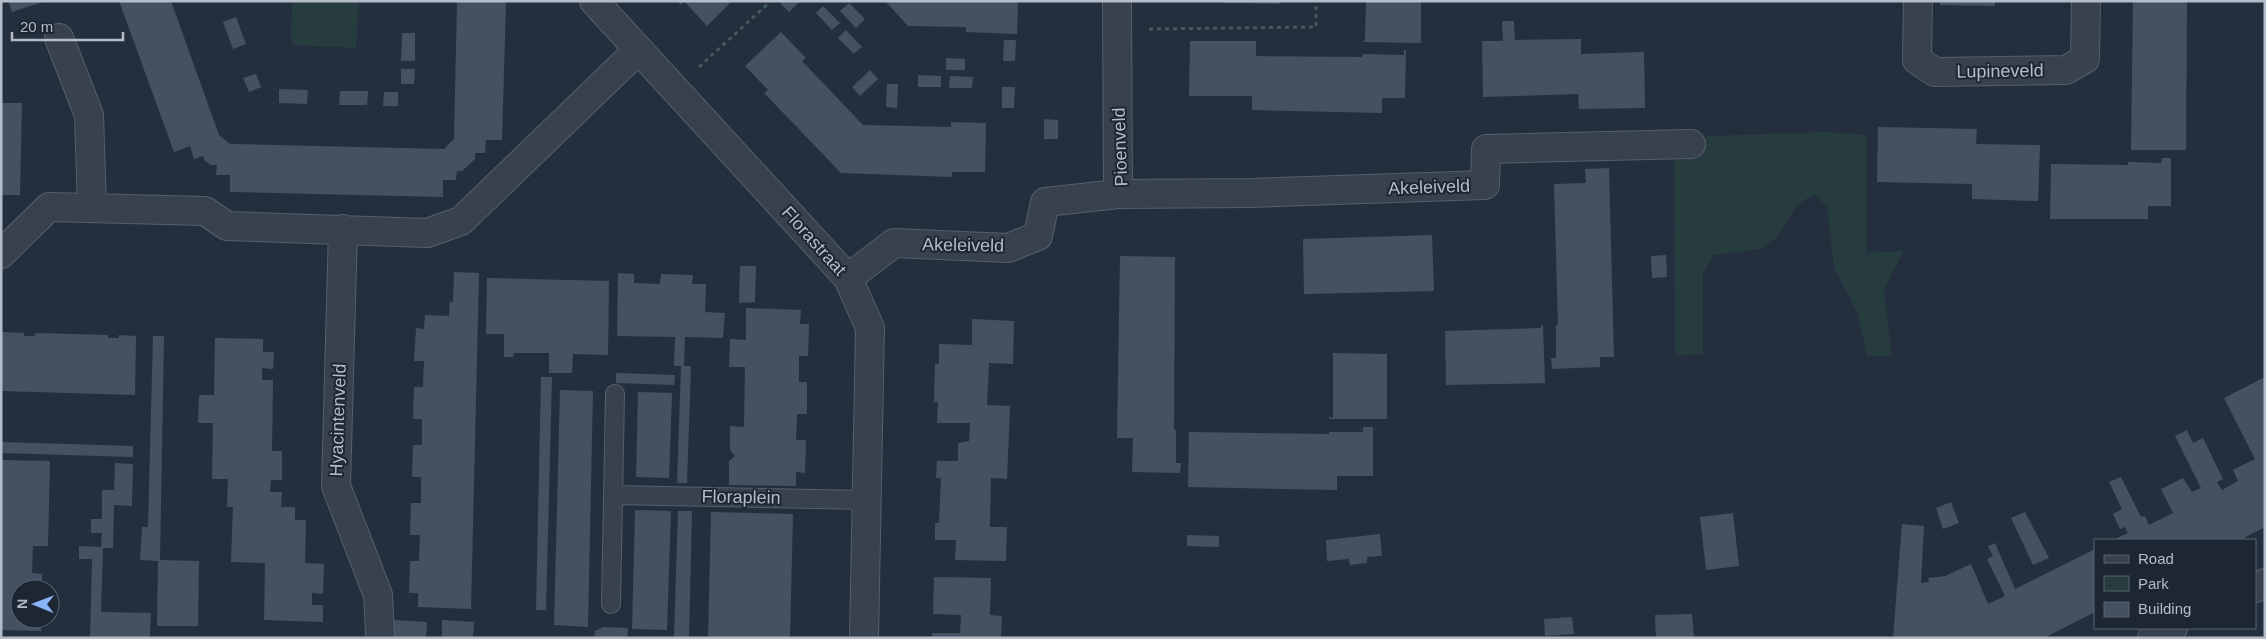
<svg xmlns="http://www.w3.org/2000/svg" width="2266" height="639" viewBox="0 0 2266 639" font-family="Helvetica,sans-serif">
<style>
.green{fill:#263c3f}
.building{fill:#455162}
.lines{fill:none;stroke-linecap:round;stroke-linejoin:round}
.service-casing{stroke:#565f6c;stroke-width:20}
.minor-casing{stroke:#565f6c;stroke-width:30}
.path{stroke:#44595c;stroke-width:3;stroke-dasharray:4 4;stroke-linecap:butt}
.service{stroke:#38414e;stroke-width:18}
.minor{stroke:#38414e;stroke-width:28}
.labels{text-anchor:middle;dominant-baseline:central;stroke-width:4;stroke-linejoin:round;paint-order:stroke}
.street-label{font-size:18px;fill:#b4bcc9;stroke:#1d2633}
</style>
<rect width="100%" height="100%" fill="#242f3e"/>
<!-- green -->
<path class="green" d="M292,1H359L356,48L291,45Z
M1827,132L1867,135V253L1904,251L1884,289L1892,356H1867L1858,314L1834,268L1827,207L1814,194L1797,205L1776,238L1760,249L1713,255L1703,274V354L1675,356L1674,160L1686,159L1707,136Z"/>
<!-- building -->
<path class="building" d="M8,1H43V2L12,12Z
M119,1H171L219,135L230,144L444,149L454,139L457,1H506L502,140H486L485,153H475V159L462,171H457L456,180H443V197L230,192V175H216L217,165H211L205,161L203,156L194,159L190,146L174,152Z
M677,1H732L707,26L684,1L681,5Z
M782,1H800L789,12L780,3Z
M885,1H1018L1017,34L966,32V27L908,26Z
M1225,1H1280V4L1225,3Z
M1366,1H1421V43L1363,42L1365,40Z
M1940,1H1995V6L1940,5Z
M2133,1H2187L2186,150H2131Z
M849,3L865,19L856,28L840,11Z
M823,6L840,23L832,30L816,13Z
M236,17L246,44L233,49L223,22Z
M1502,21H1514L1515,40L1581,39V54L1644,52L1645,108L1579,109L1578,94L1483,97L1482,41H1503Z
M846,30L862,47L854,54L838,38Z
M781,32L806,58L802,61L863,125L951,127V122L986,123L985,172H952V177L841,173L766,95L764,93L768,90L745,66Z
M402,33H415V61H401Z
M1004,40H1016L1015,61H1003Z
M1190,41H1256V56L1362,57L1363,54L1404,55V50H1406L1405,98H1382V113L1252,110V96H1189Z
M946,58L965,59V70H946Z
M401,69H415L414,84H401Z
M870,70L878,79L860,96L852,87Z
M256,74L261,87L249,92L243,78Z
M918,75L941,76V87H918Z
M950,76L973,77L972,88H949Z
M887,84H898L897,108L886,107Z
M1002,87H1015L1014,108H1002Z
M279,89L308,90L307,104L279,103Z
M340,91H368L367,105H339Z
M384,92H398V106H383Z
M1,103H22L20,195H1Z
M1044,119L1058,120V139H1044Z
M1878,127L1977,129L1976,144L2040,145L2038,201L1972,199V184L1877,182Z
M2162,158H2171V206H2148V219H2050L2051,164L2128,165V162L2161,163Z
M1609,168L1614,357H1600V367L1552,369L1551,358H1556V325H1558L1554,184L1586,183L1585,169Z
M1432,235L1434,291L1304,294L1303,239Z
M1666,255L1667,277L1652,278L1651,256Z
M1120,256L1175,257L1174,430H1176V463H1181L1180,473L1132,472L1133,438H1117Z
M740,266H756L755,302L739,303Z
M454,272L479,273L471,609L418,607V593H409L410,561H419L420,535H410L411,503H421V477H412L413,445H422V419H413L414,387H423L424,361H414L416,328L424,329L425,315L449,316L450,302H453Z
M618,273L634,274V283L660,284L661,274L693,275L692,284H706L705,312L725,313L723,338L685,337L684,366H691L687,483H677L681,366H674L675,337L617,336Z
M487,278L609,281L608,355L573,354L572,373H549V353H514L513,357H504V334H486Z
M746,308L801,310L800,324H809L808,356H799V382H807V414H797L796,440H806L805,473L796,472V486L729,485V461L735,456L730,450V426L744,427L745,367H729L730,339L746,340Z
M972,319L1014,321L1013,364L989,363L988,385L987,405L1010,406L1007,479L991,478L990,527H1007L1006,561L955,560L956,540H935V523H939L941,478H936L937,461H958V443L969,441L970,423H937L938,402H934L935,364H939V344L972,345Z
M1541,325H1543L1545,383L1446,385L1445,331L1541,328Z
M1,332L24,333V336H35V333L108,335V338H119V335L136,336L135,395L1,391Z
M153,336H164L160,560L199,561L198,626H157L158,561L140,560L142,527H148Z
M215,338L263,339V352H274L273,369L262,368V380H273L272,451H282V480H271L270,492H282L281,507H295V520H306L305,563L324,564L323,594L312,593V605H323V622L264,620L265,563L231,562L233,507H227L228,479H212L213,423H198L199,395H214Z
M1333,353L1387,354V419H1329V417L1333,418Z
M616,373L675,375L674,385L616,383Z
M541,377H552L546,610H536Z
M2265,377V527L2240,540H2113L2128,533L2125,527L2120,529L2113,514L2122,509L2109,482L2121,477L2141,517L2145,516L2149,525L2173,513L2161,489L2183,478L2192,492L2201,488L2175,436L2187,430L2193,443L2203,438L2223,479L2217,482L2222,490L2238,481L2233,470L2255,459L2224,398Z
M560,390L593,391L588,627L554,625Z
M638,392L672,393L669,478L636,477Z
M1363,427H1373V476H1337V490L1188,487L1189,430L1190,432L1329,434V432H1363Z
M1,442L133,446V457L1,453Z
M1,460L50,461L48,546H33L32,573L42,574V589H20V619H41V631L1,630Z
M115,463L133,464L132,506L114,505L113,548H103L101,612L151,613L150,638H90L92,559H79V546L101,547L102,533H91V519H102V490H114Z
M1951,502L1959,523L1943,529L1936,508Z
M635,510L671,511L667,630L632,629Z
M678,511H692L689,638H674Z
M711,512L793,514L790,638H708Z
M2025,512L2049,558L2033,565L2011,518Z
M1733,513L1739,566L1706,570L1700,517Z
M1902,524L1924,526L1921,583L1929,582L1928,578L1945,576L1971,564L1988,604L2005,596L1987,559L1993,556L1988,546L1995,543L2015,589L2095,549V612L2044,638H1893Z
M1380,534L1382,556L1367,557V563L1350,565L1349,559L1327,561L1326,540Z
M1187,535L1219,536V547L1187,546Z
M934,577L991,578L990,615L1002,616L1001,637L932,638V633H960L961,615L933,614Z
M1692,614L1694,638H1656L1655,615Z
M1572,617L1574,634L1545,636L1544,619Z
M393,620L427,622L426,638H392Z
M442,620L474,622L473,638H442Z
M603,627L628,628L627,638H594L595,631Z"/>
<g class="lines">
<!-- service casing -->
<g class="service-casing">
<path id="service" d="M614,495L868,500
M611,604L615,394"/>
</g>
<!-- minor casing -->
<g class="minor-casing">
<path id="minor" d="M594,1L848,278L870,328L864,638
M1117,1L1118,194L1251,193L1485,185L1486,149L1691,144
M1918,1L1917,60L1935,72L2066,70L2085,59L2086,1
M59,38L89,115L92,207
M343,229L336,486L378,595L380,634
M1,254L49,207L205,211L227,226L427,233L461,221L638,50
M848,278L894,243L1008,248L1038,236L1045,202L1118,194
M2255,588L2265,583
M2152,638L2173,628"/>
</g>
<!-- path -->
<path class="path" d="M1149,29L1316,27V1
M699,67L771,1"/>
<!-- service -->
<use href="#service" class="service"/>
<!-- minor -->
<use href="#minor" class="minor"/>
</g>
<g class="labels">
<!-- street labels -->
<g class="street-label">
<text transform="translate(2000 71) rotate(-1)">Lupineveld</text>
<text transform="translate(1120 147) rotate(-92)">Pioenveld</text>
<text transform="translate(1429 187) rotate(-2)">Akeleiveld</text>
<text transform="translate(814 241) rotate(48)">Florastraat</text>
<text transform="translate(963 245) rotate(1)">Akeleiveld</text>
<text transform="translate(338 420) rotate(-88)">Hyacintenveld</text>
<text transform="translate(741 497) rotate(1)">Floraplein</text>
</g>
</g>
<!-- border -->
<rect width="2266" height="639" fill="none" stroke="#b4bcc9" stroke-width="5"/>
<!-- legend -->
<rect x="2094" y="539" width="162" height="90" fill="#1d2633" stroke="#59626f"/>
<rect x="2104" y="555" width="25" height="8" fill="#38414e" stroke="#59626f"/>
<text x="2138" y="564" font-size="15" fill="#b4bcc9">Road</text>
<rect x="2104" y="576" width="25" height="15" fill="#263c3f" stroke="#59626f"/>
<text x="2138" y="589" font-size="15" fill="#b4bcc9">Park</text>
<rect x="2104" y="602" width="25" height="15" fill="#455162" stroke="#59626f"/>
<text x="2138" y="614" font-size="15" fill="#b4bcc9">Building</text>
<!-- north arrow -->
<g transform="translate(35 604) rotate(271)"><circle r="24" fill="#1d2633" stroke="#59626f"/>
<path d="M0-4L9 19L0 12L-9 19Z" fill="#8ab4f8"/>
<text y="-8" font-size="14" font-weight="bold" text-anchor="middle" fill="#b4bcc9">N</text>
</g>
<!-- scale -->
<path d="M12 32v8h111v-8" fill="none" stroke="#b4bcc9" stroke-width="2.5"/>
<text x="20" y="32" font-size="15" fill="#b4bcc9" stroke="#1d2633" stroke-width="4" paint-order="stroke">20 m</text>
</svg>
